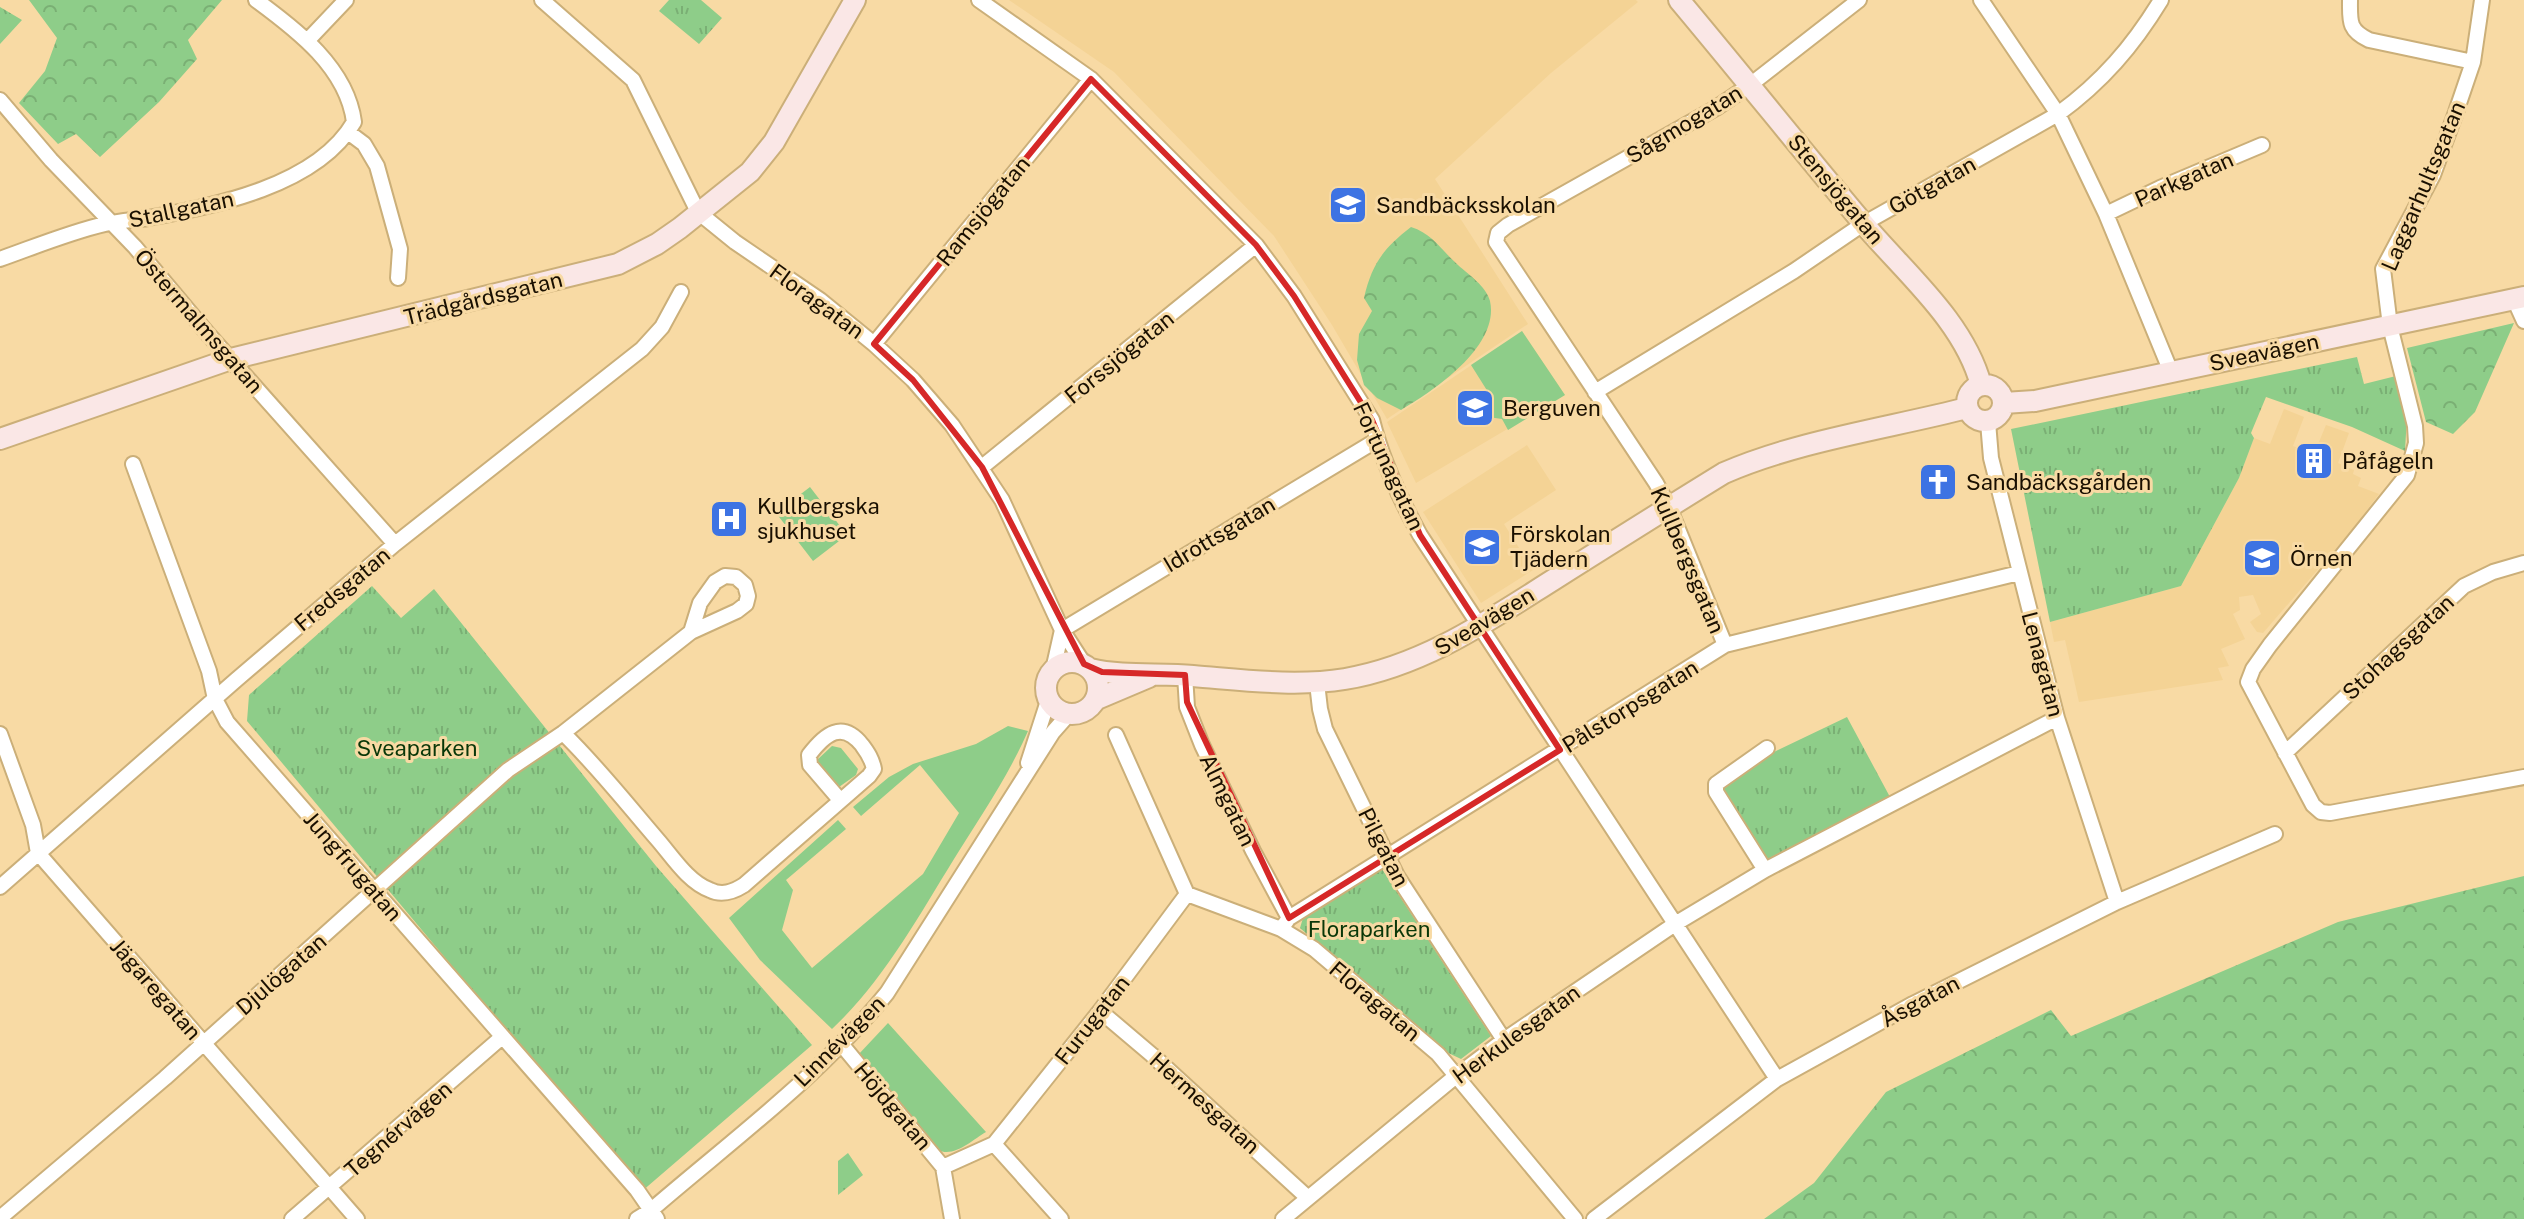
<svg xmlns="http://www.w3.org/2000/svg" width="2524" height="1219" viewBox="0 0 2524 1219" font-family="'Public Sans',sans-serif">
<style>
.built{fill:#f4d395}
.grass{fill:#8ecd89}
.forest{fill:url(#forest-crowns)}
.park{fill:url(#park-tufts)}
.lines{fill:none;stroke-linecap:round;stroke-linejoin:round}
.street-casing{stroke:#cbaf79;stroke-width:18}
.secondary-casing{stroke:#cbaf79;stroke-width:24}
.street{stroke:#fff;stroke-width:14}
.secondary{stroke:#fae7e6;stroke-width:20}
.marked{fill:none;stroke:#d62828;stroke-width:6;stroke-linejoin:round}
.labels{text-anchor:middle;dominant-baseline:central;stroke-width:6;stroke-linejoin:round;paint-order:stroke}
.street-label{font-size:22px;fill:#190f00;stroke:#f8daa4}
.poi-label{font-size:22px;fill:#190f00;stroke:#f8daa4;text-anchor:start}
.park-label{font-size:22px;fill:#093708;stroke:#f8daa4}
</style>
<defs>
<pattern id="forest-crowns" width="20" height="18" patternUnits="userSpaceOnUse" patternTransform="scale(2)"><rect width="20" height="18" fill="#8ecd89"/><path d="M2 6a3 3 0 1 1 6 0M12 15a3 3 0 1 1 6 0" fill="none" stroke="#7aaf74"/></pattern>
<pattern id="park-tufts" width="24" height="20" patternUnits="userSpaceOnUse" patternTransform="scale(2)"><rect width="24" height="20" fill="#8ecd89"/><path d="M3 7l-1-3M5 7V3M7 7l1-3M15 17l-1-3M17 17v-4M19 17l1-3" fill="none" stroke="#7aaf74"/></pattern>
</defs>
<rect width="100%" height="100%" fill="#f8daa4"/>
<!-- built -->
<path class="built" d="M1009,0H1636L1638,2L1551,73L1435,179L1528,324L1387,419L1332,325L1274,236L1114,72Z
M1522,331L1565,395L1416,483L1387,422Z
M2284,409L2304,417L2293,446L2314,454L2326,425L2349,433L2338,463L2354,470L2353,474L2361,478L2358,486L2379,494L2352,530L2263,633L2257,632L2250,622L2261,614L2253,595L2239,597L2240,610L2233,614L2245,639L2221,649L2229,666L2218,668L2223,680L2079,702L2065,640L2054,642L2050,622L2181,586L2239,478L2254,438L2270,444Z
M1527,445L1556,490L1504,524L1533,570L1481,603L1423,512Z"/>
<!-- grass -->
<path class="grass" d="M1522,331L1565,395L1508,430L1502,419L1481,416L1474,404L1488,392L1471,365Z
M810,487L847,535L813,561L776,513Z
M1008,726L1028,731C1008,777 980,817 954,859C917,919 883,981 832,1029L760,960L729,918L838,820L846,829L786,880L793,890L782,930L812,968L923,874L959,813L920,765L861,816L853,807L889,777L913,764L976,744Z
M832,746L841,748L858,769L856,775L839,787H833L817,766V760Z
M888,1023L986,1132C972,1140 954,1158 938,1150L858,1055Z"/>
<!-- forest -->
<path class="forest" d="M29,0H222L188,40L197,59L159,102L100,157L76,134L58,144L19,103L45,71L57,38Z
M1411,227C1433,234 1441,250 1458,265C1469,275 1486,286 1490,301C1500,346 1434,391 1401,410L1377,398L1364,385L1357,360L1359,334L1372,311L1364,298C1372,263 1384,248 1411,227Z
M2514,323L2475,412L2453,434L2426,422L2407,348Z
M2524,876V1219H1764L1814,1183L1886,1092L2051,1010L2071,1036L2338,922Z"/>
<!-- park -->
<path class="park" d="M669,0H701L722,18L699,44L659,11Z
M0,7L22,20L0,44Z
M2357,357L2364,384L2396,376L2407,416L2405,451L2352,427L2266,397L2251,433L2254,438L2239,478L2181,586L2050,622L2011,429Z
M372,586L401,618L434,589L656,866L812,1045L641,1192L247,721L249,695Z
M1847,717L1890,797L1767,861L1721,786L1774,752Z
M1382,869L1491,1036L1461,1059L1442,1050L1300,928L1303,918Z
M848,1153L863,1175L838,1195V1161Z"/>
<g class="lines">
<!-- street casing -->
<g class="street-casing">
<path id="street" d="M542,0L633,80L698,212L735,242L820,300L874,344L913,380L952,425L1002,500L1062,630L1084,664
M979,0L1091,79L1256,245L1294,296L1372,420C1382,460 1400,499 1420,535L1777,1079
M1981,0L2058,114L2106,214L2171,372
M2350,0C2350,21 2348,30 2369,40L2473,62
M2482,0L2473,62L2456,112L2433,175L2383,269L2390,326L2415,426L2416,443L2407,475L2270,645L2253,669L2248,682L2313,805L2321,812L2330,813L2524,777
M308,40L346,0
M0,100L51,160L135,247L208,334L395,544
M348,132L364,144L377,166L400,249L398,278
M2106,214L2160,188L2262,145
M0,259C34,247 70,232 105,224C119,221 134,220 148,218C214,206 317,186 354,122C347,68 297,30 256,0
M2514,299L2524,321
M874,344L1091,79
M1595,392L1794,271L1863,224L2058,114C2102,82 2133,46 2161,0
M1988,422L1991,458L2057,718L2117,902
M133,464L209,671L215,699L227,722L637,1190L657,1219
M982,467L1256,245
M1062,630L1377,440
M1725,645L1669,507L1656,483L1496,242L1498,233L1508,225L1716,108L1750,85L1859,0
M1053,670L1062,630
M1185,675L1187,707L1202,745L1253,851L1289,918
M1317,683L1320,709L1325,729L1397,876L1504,1040
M563,733C597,766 626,803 657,839C672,856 688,882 710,890C722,896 733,892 744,885L869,776L874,769C872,759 868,753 862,745C842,720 825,734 809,755L810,765L840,800
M0,734L33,825L38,853L357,1219
M1116,735L1187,894L1281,929L1314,949L1438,1054L1575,1219
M2285,753L2464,586L2493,572L2524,563
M1028,763L1048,701
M1765,870L1716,792V784L1767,748
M0,887L236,680L395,544L642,349L662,327L681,292
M1281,929L1289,918L1725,645L2019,573
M1100,1011L1152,1055L1308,1198
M842,1045L943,1167L952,1219
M994,1144L1061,1219
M943,1167L994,1144L1100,1011L1187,894
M0,1218L165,1078L508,770L563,733L691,632L700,603L715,582L725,576L736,577L745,585L748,596L746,604L737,611L691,632
M292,1219L502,1037
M637,1219L650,1211C731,1141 820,1076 887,993L1053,732L1068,715
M1283,1219L1456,1076L1504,1040L1675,924L1765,870L2057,718
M1594,1219L1777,1079L1913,1004L2117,902L2275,834"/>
</g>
<!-- secondary casing -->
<g class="secondary-casing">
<path id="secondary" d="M1679,0C1741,74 1801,149 1863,223C1904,272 1964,321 1981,385
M1967 403a18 18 0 1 1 36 0a18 18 0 1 1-36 0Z
M2004,403L2035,401L2524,297
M0,439L231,359L618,264L657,244L680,228L750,172L774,142L855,0
M1046 688a26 26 0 1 1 52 0a26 26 0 1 1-52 0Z
M1090,669C1123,677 1159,673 1193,676C1244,680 1295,687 1345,679C1423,666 1488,621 1553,580C1610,544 1667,508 1724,473C1797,441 1889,428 1967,408
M1097,699L1149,677"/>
</g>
<!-- street -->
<use href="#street" class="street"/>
<!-- secondary -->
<use href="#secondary" class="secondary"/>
</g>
<!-- marked area -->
<path class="marked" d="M1091,79L1256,245L1294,296L1372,420L1420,535L1560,750L1289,918L1187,702L1185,675L1102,672L1084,664L982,467L913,380L874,344Z"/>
<!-- icons -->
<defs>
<g id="school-square" transform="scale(2)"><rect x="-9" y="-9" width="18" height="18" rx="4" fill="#3d73e3" stroke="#f8daa4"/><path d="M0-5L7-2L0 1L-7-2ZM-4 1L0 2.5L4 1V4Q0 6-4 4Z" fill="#fff"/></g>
<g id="building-square" transform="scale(2)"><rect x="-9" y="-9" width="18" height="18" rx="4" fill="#3d73e3" stroke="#f8daa4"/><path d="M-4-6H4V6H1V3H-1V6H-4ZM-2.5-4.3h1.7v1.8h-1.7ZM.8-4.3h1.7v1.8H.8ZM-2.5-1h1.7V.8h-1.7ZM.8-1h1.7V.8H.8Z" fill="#fff"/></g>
<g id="church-square" transform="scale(2)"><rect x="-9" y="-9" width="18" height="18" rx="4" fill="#3d73e3" stroke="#f8daa4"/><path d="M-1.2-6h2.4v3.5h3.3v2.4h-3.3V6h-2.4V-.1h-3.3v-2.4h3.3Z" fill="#fff"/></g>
<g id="hospital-square" transform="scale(2)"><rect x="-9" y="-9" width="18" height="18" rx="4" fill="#3d73e3" stroke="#f8daa4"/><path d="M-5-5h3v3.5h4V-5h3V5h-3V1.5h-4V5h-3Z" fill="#fff"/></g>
</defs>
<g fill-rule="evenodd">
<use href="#school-square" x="1348" y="205"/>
<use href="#school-square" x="1475" y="408"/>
<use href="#building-square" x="2314" y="461"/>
<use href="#church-square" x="1938" y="482"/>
<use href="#hospital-square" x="729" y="519"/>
<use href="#school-square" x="1482" y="547"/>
<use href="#school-square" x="2262" y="558"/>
</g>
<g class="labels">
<!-- street labels -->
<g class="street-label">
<text transform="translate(1684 124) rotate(-31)">Sågmogatan</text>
<text transform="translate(2184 179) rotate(-24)">Parkgatan</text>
<text transform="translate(1932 185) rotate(-29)">Götgatan</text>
<text transform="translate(2423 186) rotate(-67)">Laggarhultsgatan</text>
<text transform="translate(1836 189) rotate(50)">Stensjögatan</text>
<text transform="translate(181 209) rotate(-12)">Stallgatan</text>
<text transform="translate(983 211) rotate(-51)">Ramsjögatan</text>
<text transform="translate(483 298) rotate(-14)">Trädgårdsgatan</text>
<text transform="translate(817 301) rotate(36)">Floragatan</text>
<text transform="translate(199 321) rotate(49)">Östermalmsgatan</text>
<text transform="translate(2264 352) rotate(-12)">Sveavägen</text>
<text transform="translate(1119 357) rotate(-39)">Forssjögatan</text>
<text transform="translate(1389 466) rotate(65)">Fortunagatan</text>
<text transform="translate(1219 534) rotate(-31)">Idrottsgatan</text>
<text transform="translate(1688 560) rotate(67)">Kullbergsgatan</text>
<text transform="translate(342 589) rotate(-40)">Fredsgatan</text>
<text transform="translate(1484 621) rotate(-31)">Sveavägen</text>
<text transform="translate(2398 647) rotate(-43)">Stohagsgatan</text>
<text transform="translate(2043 664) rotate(75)">Lenagatan</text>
<text transform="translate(1630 706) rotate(-32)">Pålstorpsgatan</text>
<text transform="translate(1228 800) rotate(64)">Almgatan</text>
<text transform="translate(1384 847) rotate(63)">Pilgatan</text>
<text transform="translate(353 866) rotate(49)">Jungfrugatan</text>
<text transform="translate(281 974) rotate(-41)">Djulögatan</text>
<text transform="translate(156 989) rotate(49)">Jägaregatan</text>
<text transform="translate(1375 1001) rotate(40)">Floragatan</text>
<text transform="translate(1920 1001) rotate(-28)">Åsgatan</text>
<text transform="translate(1092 1020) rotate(-52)">Furugatan</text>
<text transform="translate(1516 1034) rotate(-36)">Herkulesgatan</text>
<text transform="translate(839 1041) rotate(-45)">Linnévägen</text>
<text transform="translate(1205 1103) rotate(42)">Hermesgatan</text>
<text transform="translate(893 1106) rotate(50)">Höjdgatan</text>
<text transform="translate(398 1129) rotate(-41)">Tegnérvägen</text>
</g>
<!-- poi labels -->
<g class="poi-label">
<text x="1376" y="205">Sandbäcksskolan</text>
<text x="1503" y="408">Berguven</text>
<text x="2342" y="461">Påfågeln</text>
<text x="1966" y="482">Sandbäcksgården</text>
<text x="757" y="506">Kullbergska<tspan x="757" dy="25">sjukhuset</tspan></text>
<text x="1510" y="534">Förskolan<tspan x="1510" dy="25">Tjädern</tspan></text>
<text x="2290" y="558">Örnen</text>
</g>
<!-- park labels -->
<g class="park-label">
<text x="417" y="748">Sveaparken</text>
<text x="1369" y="929">Floraparken</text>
</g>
</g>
</svg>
